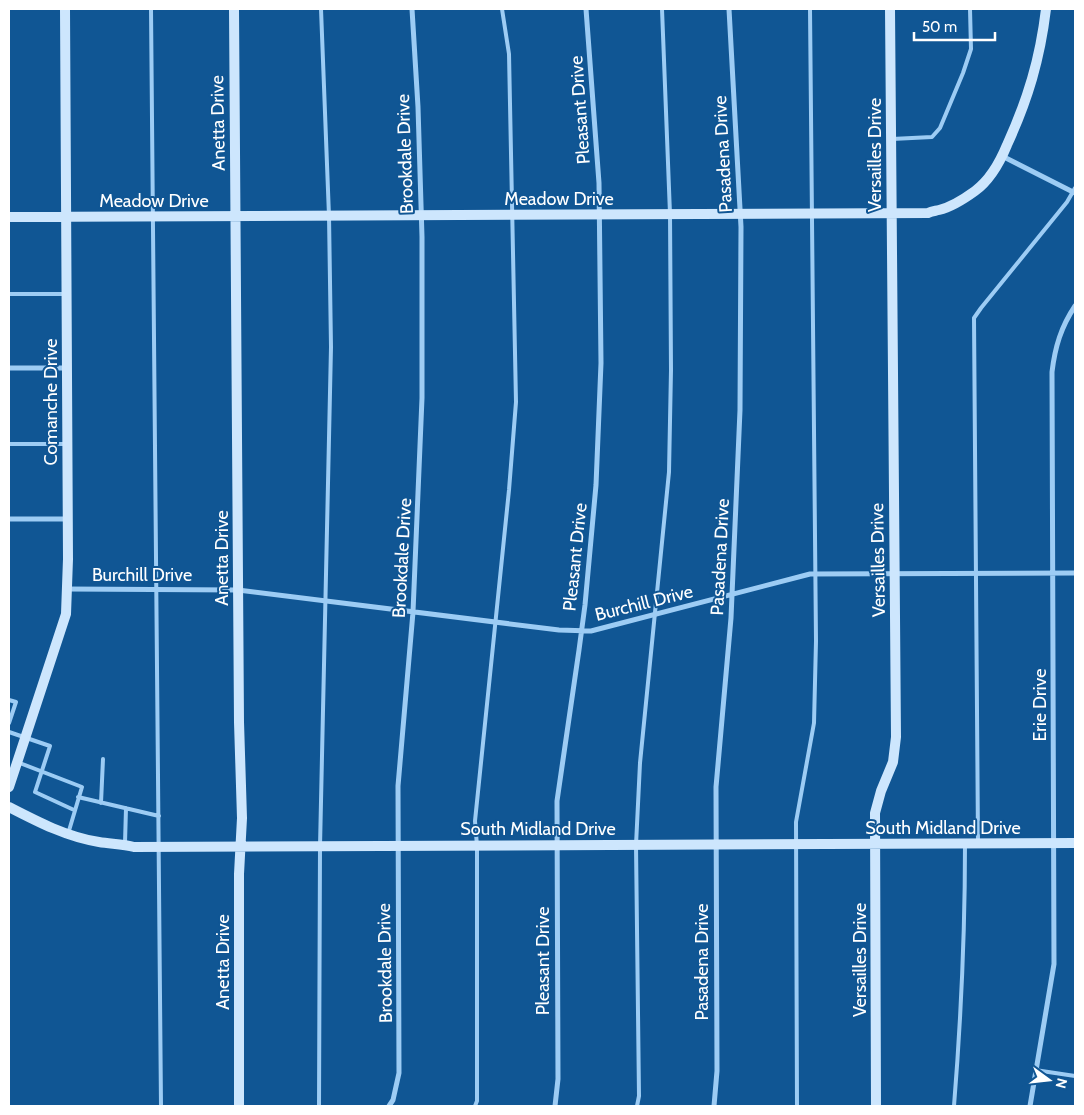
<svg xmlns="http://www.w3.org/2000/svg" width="1084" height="1115" viewBox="0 0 1084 1115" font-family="Cabin,sans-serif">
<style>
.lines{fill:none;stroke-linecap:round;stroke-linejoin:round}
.lane{stroke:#9dccf4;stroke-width:4}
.street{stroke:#9dccf4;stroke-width:5}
.secondary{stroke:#cde6fd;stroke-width:10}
.labels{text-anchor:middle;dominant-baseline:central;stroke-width:4;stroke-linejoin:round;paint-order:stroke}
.street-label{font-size:18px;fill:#fff;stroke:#105694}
</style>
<rect width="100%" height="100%" fill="#105694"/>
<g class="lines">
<!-- lane -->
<path class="lane" d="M151,9L161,1106
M892,139L932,137L940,128L963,73L971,49L970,9
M9,294H67
M9,444H65
M9,700L16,702L9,723
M9,732L50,746L35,792L74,810
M17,762L82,787L68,834
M78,797L159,816
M101,803L103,759
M978,841L974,318L981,308L1067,202L1075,188
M125,843L126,808
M1035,1070L1075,1076
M319,1106L320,847L331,347L329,216L321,9
M475,1106L477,1101V846L475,821L509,490L516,402L509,54L502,9
M637,1106L639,1096L636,845L640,763L669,472L671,370L670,214L662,9
M797,1106L796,822L814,723L816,641L810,9
M954,1106C961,1019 965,932 965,844"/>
<!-- street -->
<path class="street" d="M1002,156L1075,193
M9,368H67
M9,519H67
M67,589L238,590L559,630L591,631L810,574L1075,573
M389,1106L393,1100L399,1073L398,786L413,612L422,398V237L418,107L412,9
M555,1106L558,1079L557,801L579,650L585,605L596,485L601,363L599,183L586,9
M714,1106L717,1071L716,787L731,618L740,410L741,227L729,9
M1030,1106L1054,964L1052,372C1055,347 1061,327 1075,306"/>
<!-- secondary -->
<path class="secondary" d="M234,9L239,722L242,818L239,874V1106
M9,217L928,213C932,211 935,211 939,210C952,207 964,199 975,191C990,180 1000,162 1007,145C1028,99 1040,59 1046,9
M9,787L66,614L68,559L65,9
M9,807C38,822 67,837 99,842C111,844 123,844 134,847L1075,843
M876,1106L875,813L881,791L893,762L896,737L890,9"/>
</g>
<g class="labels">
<!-- street labels -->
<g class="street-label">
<text transform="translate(580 110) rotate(-94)">Pleasant Drive</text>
<text transform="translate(218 123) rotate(-91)">Anetta Drive</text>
<text transform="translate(405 154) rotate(-92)">Brookdale Drive</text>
<text transform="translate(723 154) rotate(-93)">Pasadena Drive</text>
<text transform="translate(875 155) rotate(-90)">Versailles Drive</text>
<text x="559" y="199">Meadow Drive</text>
<text x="154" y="201">Meadow Drive</text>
<text transform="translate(51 402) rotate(-90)">Comanche Drive</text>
<text transform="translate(575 557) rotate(-84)">Pleasant Drive</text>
<text transform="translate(720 557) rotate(-87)">Pasadena Drive</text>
<text transform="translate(222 558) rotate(-90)">Anetta Drive</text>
<text transform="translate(402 558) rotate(-87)">Brookdale Drive</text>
<text transform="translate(878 560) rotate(-91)">Versailles Drive</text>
<text x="142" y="575">Burchill Drive</text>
<text transform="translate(644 603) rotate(-14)">Burchill Drive</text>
<text transform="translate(1040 705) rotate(-90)">Erie Drive</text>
<text x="943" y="828">South Midland Drive</text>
<text x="538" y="829">South Midland Drive</text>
<text transform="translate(860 960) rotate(-90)">Versailles Drive</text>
<text transform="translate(543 961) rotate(-90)">Pleasant Drive</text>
<text transform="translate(223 962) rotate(-90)">Anetta Drive</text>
<text transform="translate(702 962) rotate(-90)">Pasadena Drive</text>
<text transform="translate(385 963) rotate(-91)">Brookdale Drive</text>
</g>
</g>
<!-- border -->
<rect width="1084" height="1115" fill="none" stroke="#ffffff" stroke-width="20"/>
<!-- north arrow -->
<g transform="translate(1049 1080) rotate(105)" stroke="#105694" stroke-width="4" paint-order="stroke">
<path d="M0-4L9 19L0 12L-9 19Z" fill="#ffffff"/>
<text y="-8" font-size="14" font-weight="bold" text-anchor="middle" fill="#ffffff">N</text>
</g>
<!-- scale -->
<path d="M914 32v8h81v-8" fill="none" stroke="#ffffff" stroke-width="2.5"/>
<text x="922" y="32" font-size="15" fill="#ffffff" stroke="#105694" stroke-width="4" paint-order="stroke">50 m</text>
</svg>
